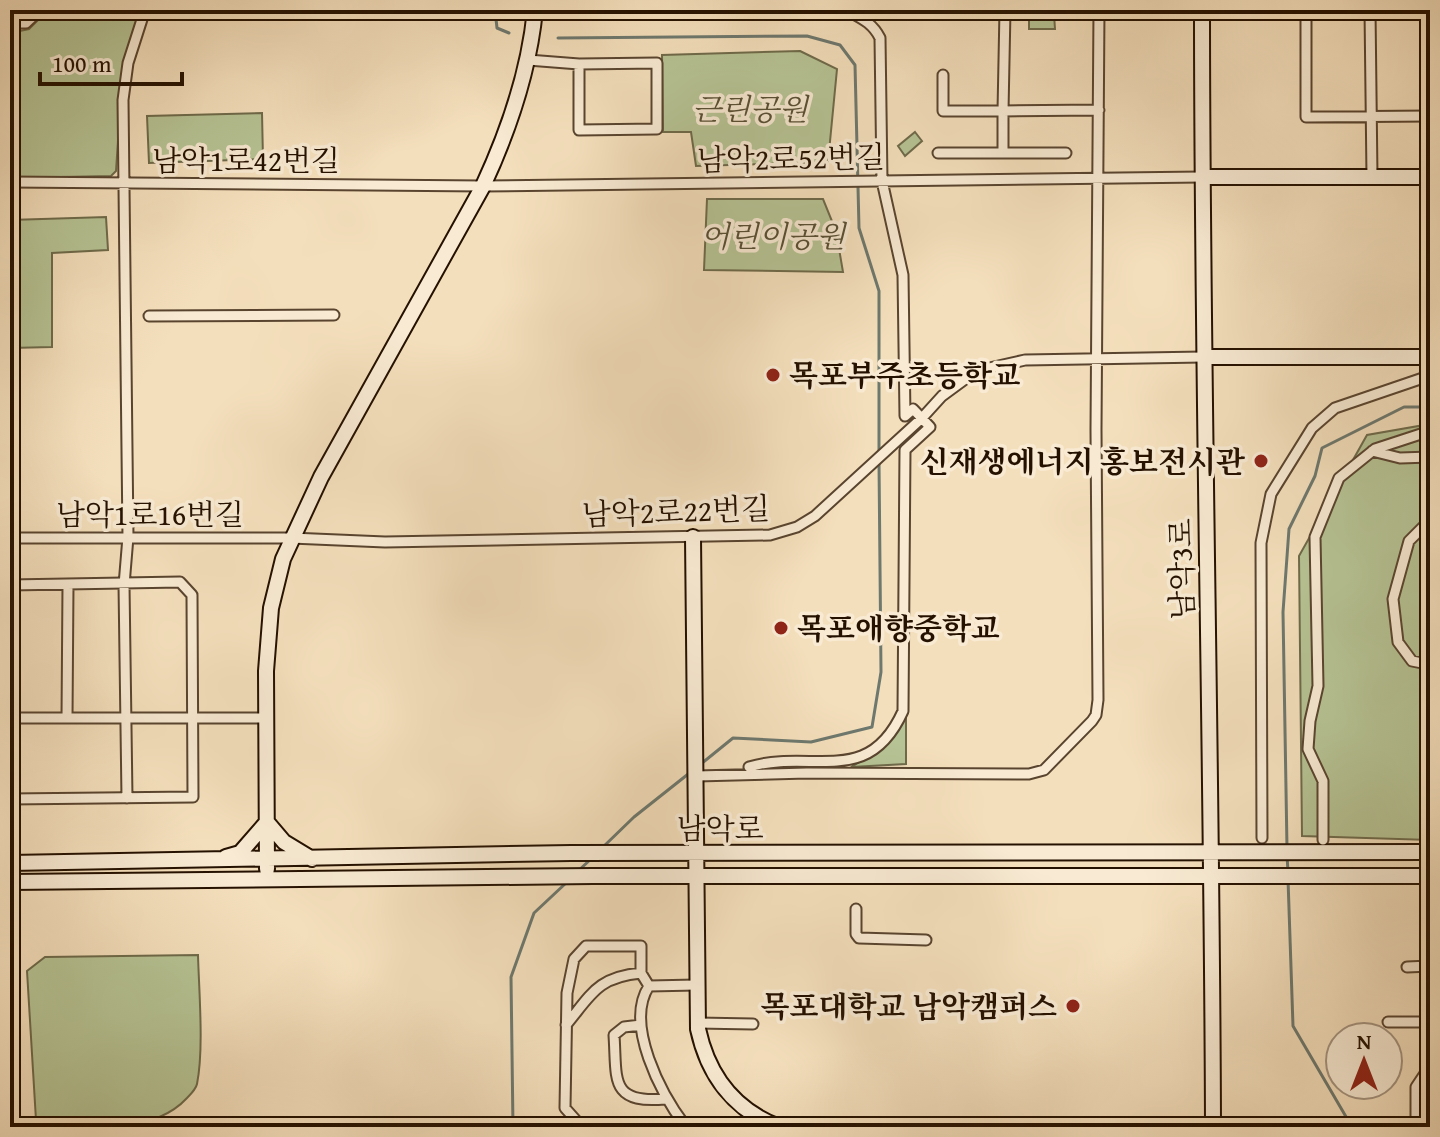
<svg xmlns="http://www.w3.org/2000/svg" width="1440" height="1137" viewBox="0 0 1440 1137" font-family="'Gentium Book Plus','Noto Serif KR',serif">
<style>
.green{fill:#b6c394;stroke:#6e6a4a;stroke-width:2}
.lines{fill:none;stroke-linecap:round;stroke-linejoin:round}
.stream{stroke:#6d786e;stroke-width:3}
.street-casing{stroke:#59442f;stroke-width:13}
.secondary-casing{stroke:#251100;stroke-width:18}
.street{stroke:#f8ead3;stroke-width:9}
.secondary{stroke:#f8ead3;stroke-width:14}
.poi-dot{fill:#8f2418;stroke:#f8ead3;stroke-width:3}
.labels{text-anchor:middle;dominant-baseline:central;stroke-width:7;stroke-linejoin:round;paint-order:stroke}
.park-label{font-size:30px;font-style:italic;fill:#584f34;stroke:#f8ead3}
.street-label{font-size:30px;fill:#251100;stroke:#f8ead3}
.poi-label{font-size:30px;font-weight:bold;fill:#251100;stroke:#f8ead3;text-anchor:start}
</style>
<rect width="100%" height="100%" fill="#f4dfbc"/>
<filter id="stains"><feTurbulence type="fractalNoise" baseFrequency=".0025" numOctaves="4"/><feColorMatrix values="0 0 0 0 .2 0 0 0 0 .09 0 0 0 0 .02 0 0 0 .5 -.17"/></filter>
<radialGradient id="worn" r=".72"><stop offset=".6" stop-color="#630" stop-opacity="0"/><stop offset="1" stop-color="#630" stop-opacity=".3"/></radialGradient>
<!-- green -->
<path class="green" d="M48,10H142L122,80L116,171L111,176L10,178V33L29,29Z
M1029,13L1054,14L1055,29H1029Z
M800,51L837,69L828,162L696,166L691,132H663L662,55Z
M262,113L263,159L149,163L147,116Z
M915,132L922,141L905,156L898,146Z
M707,199H823L836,231L843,272L704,270Z
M106,217L108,250L52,253V347L10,348V220Z
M1430,424V840L1302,836L1299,556L1367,435Z
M906,711V764L851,767C880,750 890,742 906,711Z
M198,955C199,992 204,1049 197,1084C196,1089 191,1094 187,1098C151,1137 85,1126 36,1120L27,971L45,957Z"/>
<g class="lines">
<!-- stream -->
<path class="stream" d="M495,10L497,28L509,33
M558,38L807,36L840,45L855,65L859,228L879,291V454
M701,764L733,738L811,742L872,727L881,672L879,462
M603,847L634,817L692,771
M1287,848L1283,612L1289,529L1315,476L1322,448L1404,407H1430
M1287,855L1288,872
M577,872L592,858
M1288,879L1293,1026L1352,1127
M513,1127L511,977L534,913L566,883"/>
<!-- street casing -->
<g class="street-casing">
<path id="street" d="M26,10V23
M556,10L850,12C863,19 873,24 880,38L882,181L903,275L905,416L913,409L930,427L905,450L903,711C868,789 812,748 749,767
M1005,10L1003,111L1099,110
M1306,10V117L1430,116
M1370,10L1372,177
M888,13L1086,14
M10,23H26L40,10
M528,60L579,64L657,63V129L579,130V64
M938,153H1003V111H943V75
M1003,153H1066
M10,182L483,186L1202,177
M149,316L334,315
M1372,451L1400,458L1430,457
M1430,520L1409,541L1393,599L1398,642L1412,661L1422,663L1430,659
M10,538H291L385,542L770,535L797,527L815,516L922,418L942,396L976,371L1025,360L1203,357
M10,585L180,582L192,595L193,797L10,799
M10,718H266
M67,718L68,585
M697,776L807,773L1029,774L1044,770L1092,721L1096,715L1098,700L1096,430L1099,10
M127,798L124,585L128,537L123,100L128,63L145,10
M1262,838L1261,543L1271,494L1312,428L1335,408L1423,378L1430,379
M1323,840V781L1308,749L1310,721L1318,686L1315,537L1339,478L1375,449L1430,431
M856,909V934L859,938L926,940
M1407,967L1430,966
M649,986C624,1024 661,1094 686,1127
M1388,1022H1430
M698,1023L753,1024
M566,1025C591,995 597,977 641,973
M641,1025L624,1027L614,1035C617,1079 609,1104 665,1099
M582,1127L565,1108L567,993L574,959L586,946H641V973L649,986L696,985
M1416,1127V1087L1430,1066"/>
</g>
<!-- secondary casing -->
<g class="secondary-casing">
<path id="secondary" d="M1202,10C1202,382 1212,755 1213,1127
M1202,177H1430
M1203,357H1430
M693,537L698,1029C708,1075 734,1110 779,1127
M226,857L240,853L267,822L284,842L312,859
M10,863L571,853L1430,852
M267,869L266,671L271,608L283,559L321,477L483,186C509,130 529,72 535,10
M10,882L593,876H1430"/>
</g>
<!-- street -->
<use href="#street" class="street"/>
<!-- secondary -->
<use href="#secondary" class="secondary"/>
</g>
<!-- markers -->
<g class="poi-dot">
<circle cx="773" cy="375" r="8"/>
<circle cx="1261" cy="461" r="8"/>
<circle cx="781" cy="628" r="8"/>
<circle cx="1073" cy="1006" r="8"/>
</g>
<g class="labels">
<!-- park labels -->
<g class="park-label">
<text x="750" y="109">근린공원</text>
<text x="773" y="236">어린이공원</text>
</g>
<!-- street labels -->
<g class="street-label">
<text transform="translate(791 158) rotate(-1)">남악2로52번길</text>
<text x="246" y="160">남악1로42번길</text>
<text transform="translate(676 511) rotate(-2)">남악2로22번길</text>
<text x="150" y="514">남악1로16번길</text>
<text transform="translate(1181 569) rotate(-91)">남악3로</text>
<text x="720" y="828">남악로</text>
</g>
<!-- poi labels -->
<g class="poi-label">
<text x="789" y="375">목포부주초등학교</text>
<text x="1245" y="461" text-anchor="end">신재생에너지 홍보전시관</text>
<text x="797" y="628">목포애향중학교</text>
<text x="1057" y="1006" text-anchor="end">목포대학교 남악캠퍼스</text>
</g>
</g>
<!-- margin -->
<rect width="1440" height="1137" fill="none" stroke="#f4dfbc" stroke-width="40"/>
<rect x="12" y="12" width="1416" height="1113" fill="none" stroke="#251100" stroke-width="4"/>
<rect x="20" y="20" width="1400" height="1097" fill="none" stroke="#251100" stroke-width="2"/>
<!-- north arrow -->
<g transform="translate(1364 1061)"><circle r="38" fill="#f8ead3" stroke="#a4937f" stroke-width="2"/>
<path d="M0-6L14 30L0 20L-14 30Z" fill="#8f2418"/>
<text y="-12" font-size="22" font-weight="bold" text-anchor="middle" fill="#251100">N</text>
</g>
<!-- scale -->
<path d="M40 72v12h142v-12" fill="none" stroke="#251100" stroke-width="4"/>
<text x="52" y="72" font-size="24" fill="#251100" stroke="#f8ead3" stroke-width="6" paint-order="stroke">100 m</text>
<rect width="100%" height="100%" filter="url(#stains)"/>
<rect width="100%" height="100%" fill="url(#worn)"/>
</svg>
